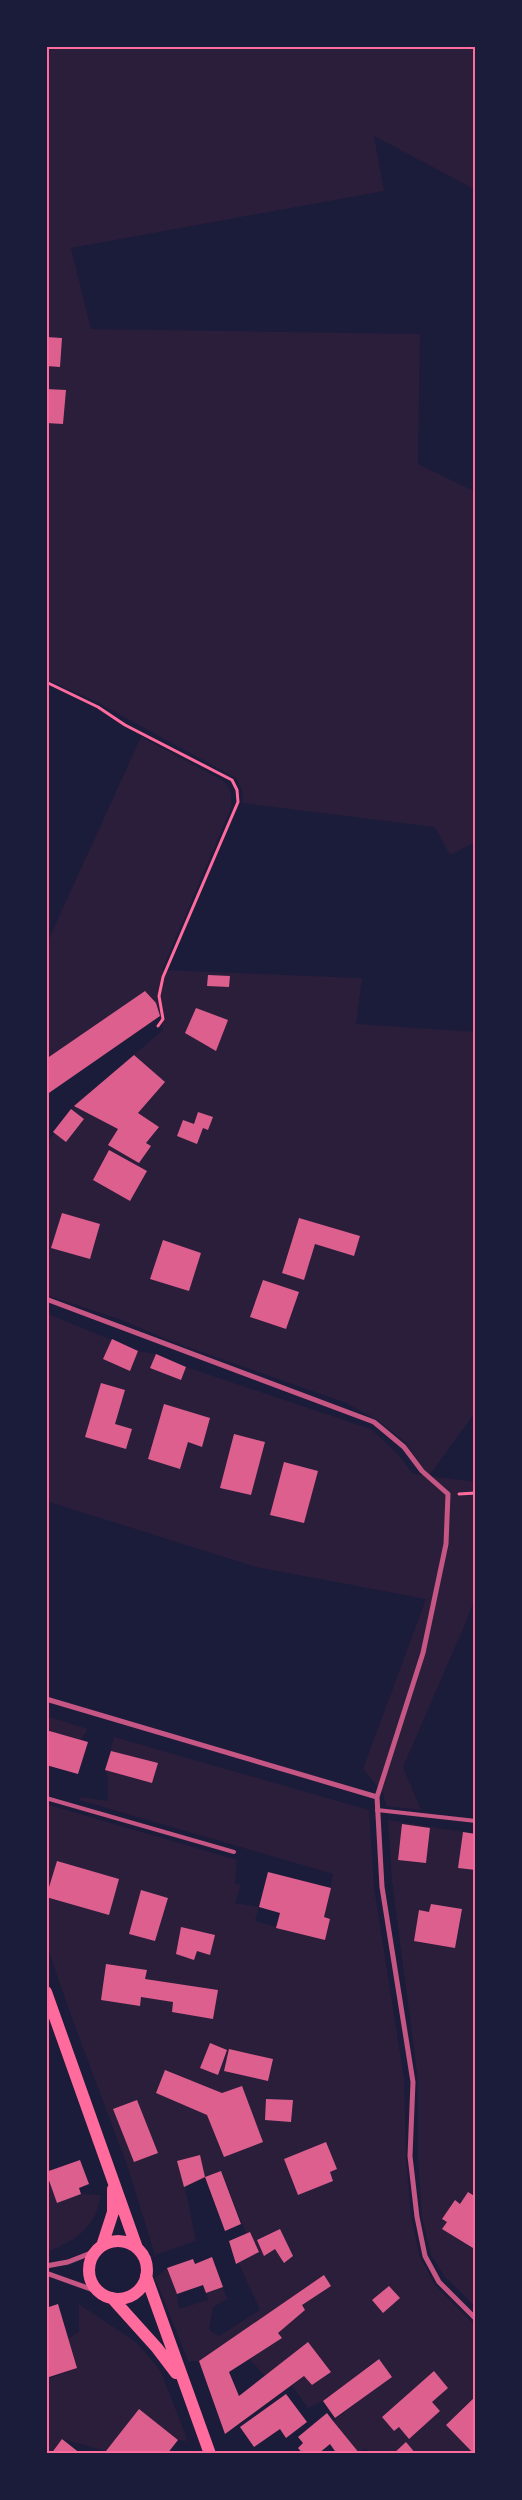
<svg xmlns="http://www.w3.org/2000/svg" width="522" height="2500" viewBox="0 0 522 2500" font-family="Commissioner,sans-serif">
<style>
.green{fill:#2a1e3b}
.building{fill:#dd5f8e}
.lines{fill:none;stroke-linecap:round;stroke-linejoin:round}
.path{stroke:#ff6b9d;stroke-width:3}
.service{stroke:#c65784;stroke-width:4}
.minor{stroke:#c65784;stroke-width:5}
.primary{stroke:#ff6b9d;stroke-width:12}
.neatline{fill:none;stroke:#ff6b9d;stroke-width:2}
</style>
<rect width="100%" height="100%" fill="#1b1b3a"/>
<!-- green -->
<path class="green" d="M46,46H476V190L374,136L384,191L71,248L91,329L420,334L418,464L476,492V842L450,855L435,827L243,803L242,790L236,778L93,700L46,679Z
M141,737L222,780C232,788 232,796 231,808L162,970L362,978L356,1024L476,1032V1411L429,1476L476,1482V1594L466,1622L403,1767L421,1810L386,1806L383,1793L363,1769L426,1599L256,1567L46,1501V1313L138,1351L156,1354L186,1367L371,1429L397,1453L413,1474L428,1475L405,1442L376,1419L346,1403L168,1340L119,1319L46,1295V1144L74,1106L163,1030L156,1003L46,1059V945Z
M46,1716L88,1729L81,1740L46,1730Z
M114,1737L369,1810L374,1887L404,2079L406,2157L411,2217L420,2257L435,2285L476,2326V2454H370L366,2448L359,2453L333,2421L391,2377L378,2359L323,2401L308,2408L292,2386L304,2376L312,2385L330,2372L265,2376L249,2359L281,2338L267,2316L199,2361H188L155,2278L167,2268L177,2294L179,2309L208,2300L206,2293L223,2287L227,2299L213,2307L209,2330L219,2336L260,2310L233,2251L249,2241L221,2171L185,2187L196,2241L155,2255L127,2165L73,2021L46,1943V1804L237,1860L235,1883L241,1885L235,1903L259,1907L255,1921L325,1940L330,1919L324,1917L333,1874L79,1800L81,1797L108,1801V1779L105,1770Z
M388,1820L476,1834V2307L445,2277L431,2255L422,2217L418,2159V2080L392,1881Z
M51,2186L57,2203L81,2194L101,2195C95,2228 76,2241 46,2252V2188Z
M79,2304L136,2342L160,2370L188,2441L178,2440L139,2409L106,2451L62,2439L51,2454H46V2380L77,2368L68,2339L79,2331Z"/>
<!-- building -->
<path class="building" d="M46,337L62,338L60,367L46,366Z
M46,389L66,390L63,424L46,423Z
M208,975L230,976L229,987L207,986Z
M145,991L156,1003L160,1016L46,1095V1059Z
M196,1008L228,1020L216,1051L185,1033Z
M134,1055L165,1082L138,1113L159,1127L146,1143L151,1146L139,1163L108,1145L118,1129L74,1106Z
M71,1109L84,1119L66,1142L53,1132Z
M198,1112L213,1117L208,1130L203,1128L197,1144L177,1136L183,1120L194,1124Z
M109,1150L147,1171L130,1201L93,1180Z
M62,1213L100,1224L90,1259L51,1248Z
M299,1218L360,1236L354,1256L315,1244L304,1280L282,1273Z
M163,1240L201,1253L189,1291L150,1279Z
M263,1280L299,1292L286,1329L250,1317Z
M112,1339L138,1351L130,1371L103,1359Z
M156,1354L186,1367L181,1380L150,1368Z
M101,1383L125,1390L115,1424L132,1429L126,1449L85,1437Z
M164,1404L210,1418L202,1447L188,1442L180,1469L148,1459Z
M234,1434L265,1442L251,1495L220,1488Z
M284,1462L318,1471L304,1523L270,1515Z
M46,1730L88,1742L78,1774L46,1765Z
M111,1751L158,1763L152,1783L105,1770Z
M402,1824L430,1828L426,1863L398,1860Z
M463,1832L476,1834V1870L458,1868Z
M57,1861L119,1879L109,1915L46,1897Z
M268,1872L331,1888L324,1917L330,1919L325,1940L276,1928L280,1913L259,1907Z
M141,1890L168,1898L155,1941L129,1934Z
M431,1904L462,1909L455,1948L414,1941L419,1910L429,1912Z
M181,1927L215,1935L210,1955L197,1951L194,1960L176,1954Z
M106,1964L147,1970L145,1979L218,1990L213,2019L172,2012L173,2002L141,1997L140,2006L101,2000Z
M210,2043L227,2050L218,2075L200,2068Z
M229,2049L273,2059L268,2081L224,2071Z
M165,2070L222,2093L242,2086L263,2142L224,2157L207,2115L156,2093Z
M266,2099L293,2100L291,2122L265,2120Z
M137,2100L158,2153L134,2162L113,2109Z
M326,2142L337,2169L330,2172L333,2181L298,2195L284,2159Z
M200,2155L205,2177L184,2187L177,2161Z
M80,2160L89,2184L79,2188L81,2194L57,2203L46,2172Z
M221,2171L241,2224L225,2231L205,2177Z
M468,2192L476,2197V2243L473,2248L442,2229L447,2222L442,2219L455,2200L460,2204Z
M280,2229L293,2256L284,2263L275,2249L264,2256L257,2240Z
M250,2232L259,2252L236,2264L229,2241Z
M212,2257L223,2287L206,2293L203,2285L177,2294L167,2268L193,2259L195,2264Z
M324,2275L331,2286L302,2305L305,2310L278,2333L282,2338L229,2372L239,2396L308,2342L331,2372L312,2385L304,2376L225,2434L199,2361Z
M389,2286L400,2298L383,2313L372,2300Z
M58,2304L77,2368L46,2378V2308Z
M379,2359L392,2377L335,2418L323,2401Z
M434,2371L448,2388L432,2402L440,2411L409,2439L399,2427L394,2431L382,2417Z
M286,2394L307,2422L286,2438L280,2429L254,2447L240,2427Z
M476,2396V2454H474L446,2425Z
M139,2409L178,2440L167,2454H110L106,2451Z
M327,2413L333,2421L360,2454H337L330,2444L318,2454H303L298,2448L303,2443L298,2437Z
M62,2439L81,2454H51Z
M406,2442L416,2454H393Z"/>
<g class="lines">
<!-- path -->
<path class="path" d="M46,682L98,707L125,725L232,780L237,790L238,802L163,977L159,996L163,1019L158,1026
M459,1494L476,1493"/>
<!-- service -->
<path class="service" d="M46,1798L234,1852
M377,1810L476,1821"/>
<!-- minor -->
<path class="minor" d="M46,1299L374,1422L404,1447L422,1471L448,1494L446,1544L423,1653L377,1797L382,1887L413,2082L410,2156L417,2217L425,2256L439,2282L476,2319
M46,1699L377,1797
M46,2266L68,2262L96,2251
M46,2273L99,2292"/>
<!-- primary -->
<path class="primary" d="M46,1992L137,2248
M89 2270a29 29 0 1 1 58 0a29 29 0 1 1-58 0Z
M102,2246L113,2212V2189
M146,2276L210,2454
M112,2298L157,2348L176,2373"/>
</g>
<!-- border -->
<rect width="522" height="2500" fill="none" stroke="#1b1b3a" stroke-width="95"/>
<rect x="48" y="48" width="426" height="2404" class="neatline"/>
</svg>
